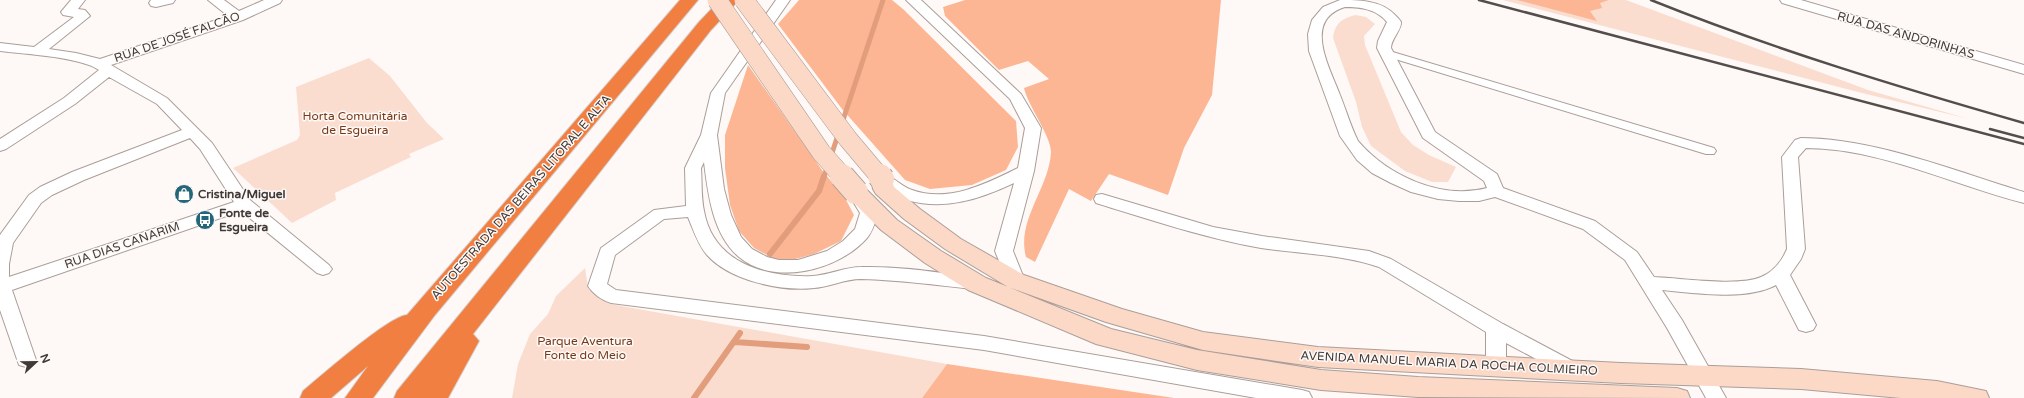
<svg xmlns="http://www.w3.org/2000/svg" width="2024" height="398" viewBox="0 0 2024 398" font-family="'Varela Round',sans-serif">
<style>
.green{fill:#faddcf}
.forest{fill:#fcb694}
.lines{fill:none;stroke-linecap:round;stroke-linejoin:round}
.stream-far1{stroke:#e19d7c;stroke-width:5}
.stream{stroke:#e19d7c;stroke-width:6}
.pedestrian-casing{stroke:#ab9e99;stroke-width:2}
.minor-casing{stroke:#ab9e99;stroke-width:2}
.secondary-casing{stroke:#ab9e99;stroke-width:2}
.motorway-casing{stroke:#d5d4d3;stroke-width:2}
.pedestrian{fill:#fff;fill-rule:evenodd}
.minor{fill:#fff;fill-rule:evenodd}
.secondary{fill:#fbd9c6;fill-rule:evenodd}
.motorway{fill:#f17f41;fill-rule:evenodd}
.rail{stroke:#534e4b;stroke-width:2.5}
.secondary-bridge-far1-casing{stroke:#ab9e99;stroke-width:20;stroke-linecap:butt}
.secondary-bridge-casing{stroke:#ab9e99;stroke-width:26;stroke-linecap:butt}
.secondary-bridge-far1{stroke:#fbd9c6;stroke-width:19}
.secondary-bridge{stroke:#fbd9c6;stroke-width:24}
.labels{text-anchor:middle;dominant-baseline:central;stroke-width:3;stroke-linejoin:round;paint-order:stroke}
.street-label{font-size:12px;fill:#3f3a37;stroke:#fef9f7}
.park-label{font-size:12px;fill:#773916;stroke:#fef9f7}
.poi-label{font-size:12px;font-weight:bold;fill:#3f3a37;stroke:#fef9f7;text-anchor:start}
</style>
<rect width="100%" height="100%" fill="#fef9f7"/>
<!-- green -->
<path class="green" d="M1503,0H1626L1868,90L1969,119L1862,93Z
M1356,15L1366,17L1375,24L1364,36L1365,45L1401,132L1413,145L1429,155L1456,167L1448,182H1432L1405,171L1371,146L1362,127L1356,102L1333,38C1335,23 1342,18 1356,15Z
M369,58L390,76L427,123L444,139L409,154L411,157L335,193L336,200L292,223L233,168L297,140L300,135L296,87Z
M585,268L588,287L610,304L947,364L922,398H512L518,364L530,334L548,314L556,296Z"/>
<!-- forest -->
<path class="forest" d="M799,0H892L903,9L1016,121L1018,147L1006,170L972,185L930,189L905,180L842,109L778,24Z
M965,0H1221L1212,95L1184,148L1168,195L1109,174L1091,201L1069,189L1035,262L1026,257C1016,220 1049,189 1051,152C1051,136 1028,106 1024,88L1049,79L1028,61L999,70L945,16L943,7Z
M1517,0H1609L1600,3L1602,8L1590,11L1597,21Z
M748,65L822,170L845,198L854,215L841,241L814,254L788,261L776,260L754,248L739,231L730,205L725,168V135Z
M947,364L1174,398H922Z"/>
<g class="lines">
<!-- stream-far1 -->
<path class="stream-far1" d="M824,177L883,0"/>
<!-- stream -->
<path class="stream" d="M770,254L819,191L824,176
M735,342L807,347
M694,398L740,333"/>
<!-- pedestrian casing -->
<g class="pedestrian-casing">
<path id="pedestrian" d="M1386,50L1714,148L1716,151L1714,154H1706L1382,55L1381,53L1382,51Z"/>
</g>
<!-- minor casing -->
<g class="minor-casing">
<path id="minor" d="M71,0H85L78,9L85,10L90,16L49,49L76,53L100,59L228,16L208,0H224L239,11L264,0H282L280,3L243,20L111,65L167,98L212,143L250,200L329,265L332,269L329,273L323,275L317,273L241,211L12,290L36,360L33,365L26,367L19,365L0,310V235L29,195L40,187L72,172L182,130L157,104L109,77L75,104L6,149L0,151V139L64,98L99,70C81,57 24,54 0,51V43L34,47L74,17L63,15L61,12ZM190,138L200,149L234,202L9,277V264L13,243L41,203L52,195L84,180Z
M151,0H175L173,3L156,7L151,6L149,3Z
M776,0H790L725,93L717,135L724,189L731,215L741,237L752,249L767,257L779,260H798L827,251L843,241L855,229L860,213L851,198L853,194L859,193L865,194L878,213C875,222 873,231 867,238C839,270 775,287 739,257C713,235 708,195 704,162L701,168C702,182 701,197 704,211C713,263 766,278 813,276C829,275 845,267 861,267C898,266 936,272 973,277L980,278L982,283L980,288L973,289C936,285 899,280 861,279C845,279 829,287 814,288C781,292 729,280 707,255C698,245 693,229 688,217L664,219L615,255L607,284L616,290L984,336L1302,390L1309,392L1312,398H1256L984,350L611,303C602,300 593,294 588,286L601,248L654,210L686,206L685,168L701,135L711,93Z
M906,0H921L1021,94L1041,128L1034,171L1013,251L1025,281L1023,286L1016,287L1009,286L995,251L1014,183C980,199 945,211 907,200C895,197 881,190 874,179L876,175C891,172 899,186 912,190C948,203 986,184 1018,168L1025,128L1010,99Z
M1340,0C1359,0 1381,0 1395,15C1397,17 1400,20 1401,22C1402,29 1391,39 1391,48L1435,132L1497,174L1503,188L1595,221L1637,252L1654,277C1680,278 1738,287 1761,277C1773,272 1782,261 1787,249L1782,157L1795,140L1801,138C1873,138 1955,171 2024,192V203C1953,185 1879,148 1806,148L1798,157L1805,249L1801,259L1790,275L1816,325L1813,330L1806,332L1799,330L1776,285C1746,301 1696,293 1662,290L1682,320L1726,398H1706L1667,328L1625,260L1583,229L1495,197L1479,201H1459L1438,199L1411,192L1391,183L1372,173L1357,160L1340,136L1309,51L1308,34L1312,20L1323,7ZM1345,7C1361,7 1376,9 1387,22L1378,41L1377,48L1423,138L1484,181L1487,188C1441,200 1388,176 1358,141C1351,127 1346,110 1340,95C1330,68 1302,20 1345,7Z
M1780,0H1801L2024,65V74L1782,3Z
M1102,194L1213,227L1262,236L1369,251L1391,259L1503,324L1578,364L1581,369L1578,374L1571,377L1564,374L1506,343V367L1503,372L1496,375L1489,372L1486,367V332L1379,267C1341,254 1300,254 1261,248C1205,238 1151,220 1096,203L1094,199L1096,195Z"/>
</g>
<!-- secondary casing -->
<g class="secondary-casing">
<path id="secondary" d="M882,172L890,174L894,187L920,209L961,239L1024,275L1122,309L1203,332L1318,347L1621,363L1801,369L1937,381L1986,391L1989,398H1901L1801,389L1621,383L1318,367L1203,350L1106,322L1008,287L945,249L904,219L876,194L873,189L871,179L874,174Z
M856,185L864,187L897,220L941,251L986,278L1111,329L1197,350L1321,370L1418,377L1677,388L1687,391L1690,398L1418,397L1321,390L1197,370L1096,344L968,290L925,263L881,230L848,197L845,192L848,187Z"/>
</g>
<!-- motorway casing -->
<g class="motorway-casing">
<path id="motorway" d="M680,0H698L435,315L373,398H345L368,366L331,398H300L303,391C321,376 389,316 407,315Z
M720,0H739L711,30L473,334L479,341L448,398H394L397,391L699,22Z"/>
</g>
<!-- pedestrian -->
<use href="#pedestrian" class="pedestrian"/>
<!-- minor -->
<use href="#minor" class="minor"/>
<!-- secondary -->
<use href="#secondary" class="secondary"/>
<!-- motorway -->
<use href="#motorway" class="motorway"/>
<!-- rail -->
<path class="rail" d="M1479,0L2024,144
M1651,0C1773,49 1898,87 2024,123
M1990,129L2024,138"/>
<!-- secondary-bridge-far1 casing -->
<g class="secondary-bridge-far1-casing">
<path id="secondary-bridge-far1" d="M717,0L821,152L843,177
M744,0L848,139L880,177"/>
</g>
<!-- secondary-bridge casing -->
<g class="secondary-bridge-casing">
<path id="secondary-bridge" d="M842,176L856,192
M880,176L882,179"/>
</g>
<!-- secondary-bridge-far1 -->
<use href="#secondary-bridge-far1" class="secondary-bridge-far1"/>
<!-- secondary-bridge -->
<use href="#secondary-bridge" class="secondary-bridge"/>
</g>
<!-- icons -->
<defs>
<g id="shop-disc" transform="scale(1)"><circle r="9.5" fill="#236679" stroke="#fef9f7"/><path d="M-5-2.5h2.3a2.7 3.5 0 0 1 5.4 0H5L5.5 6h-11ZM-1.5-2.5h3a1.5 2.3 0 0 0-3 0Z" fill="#fff"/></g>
<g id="bus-disc" transform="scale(1)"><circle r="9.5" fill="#236679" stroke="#fef9f7"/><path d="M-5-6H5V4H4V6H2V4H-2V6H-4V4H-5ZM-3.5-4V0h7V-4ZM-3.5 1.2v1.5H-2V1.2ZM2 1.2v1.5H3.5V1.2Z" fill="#fff"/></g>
</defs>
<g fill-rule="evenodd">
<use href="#shop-disc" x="184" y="194"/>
<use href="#bus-disc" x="205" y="220"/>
</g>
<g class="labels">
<!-- street labels -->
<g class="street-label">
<text transform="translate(1906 35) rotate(16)">RUA DAS ANDORINHAS</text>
<text transform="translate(177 37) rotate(-19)">RUA DE JOSÉ FALCÃO</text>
<text transform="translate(521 197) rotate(-49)">AUTOESTRADA DAS BEIRAS LITORAL E ALTA</text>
<text transform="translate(122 245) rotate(-19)">RUA DIAS CANARIM</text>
<text transform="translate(1449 363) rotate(3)">AVENIDA MANUEL MARIA DA ROCHA COLMIEIRO</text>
</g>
<!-- park labels -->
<g class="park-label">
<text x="355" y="116">Horta Comunitária<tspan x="355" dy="14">de Esgueira</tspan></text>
<text x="585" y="341">Parque Aventura<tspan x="585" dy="14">Fonte do Meio</tspan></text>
</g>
<!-- poi labels -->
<g class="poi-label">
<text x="198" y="194">Cristina/Miguel</text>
<text x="219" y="213">Fonte de<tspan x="219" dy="14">Esgueira</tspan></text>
</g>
</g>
<!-- north arrow -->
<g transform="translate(36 362) rotate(68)" stroke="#fef9f7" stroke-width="3" paint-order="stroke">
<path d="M0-3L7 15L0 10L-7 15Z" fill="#3f3a37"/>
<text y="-6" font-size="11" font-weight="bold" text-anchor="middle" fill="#3f3a37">N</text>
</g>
</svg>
